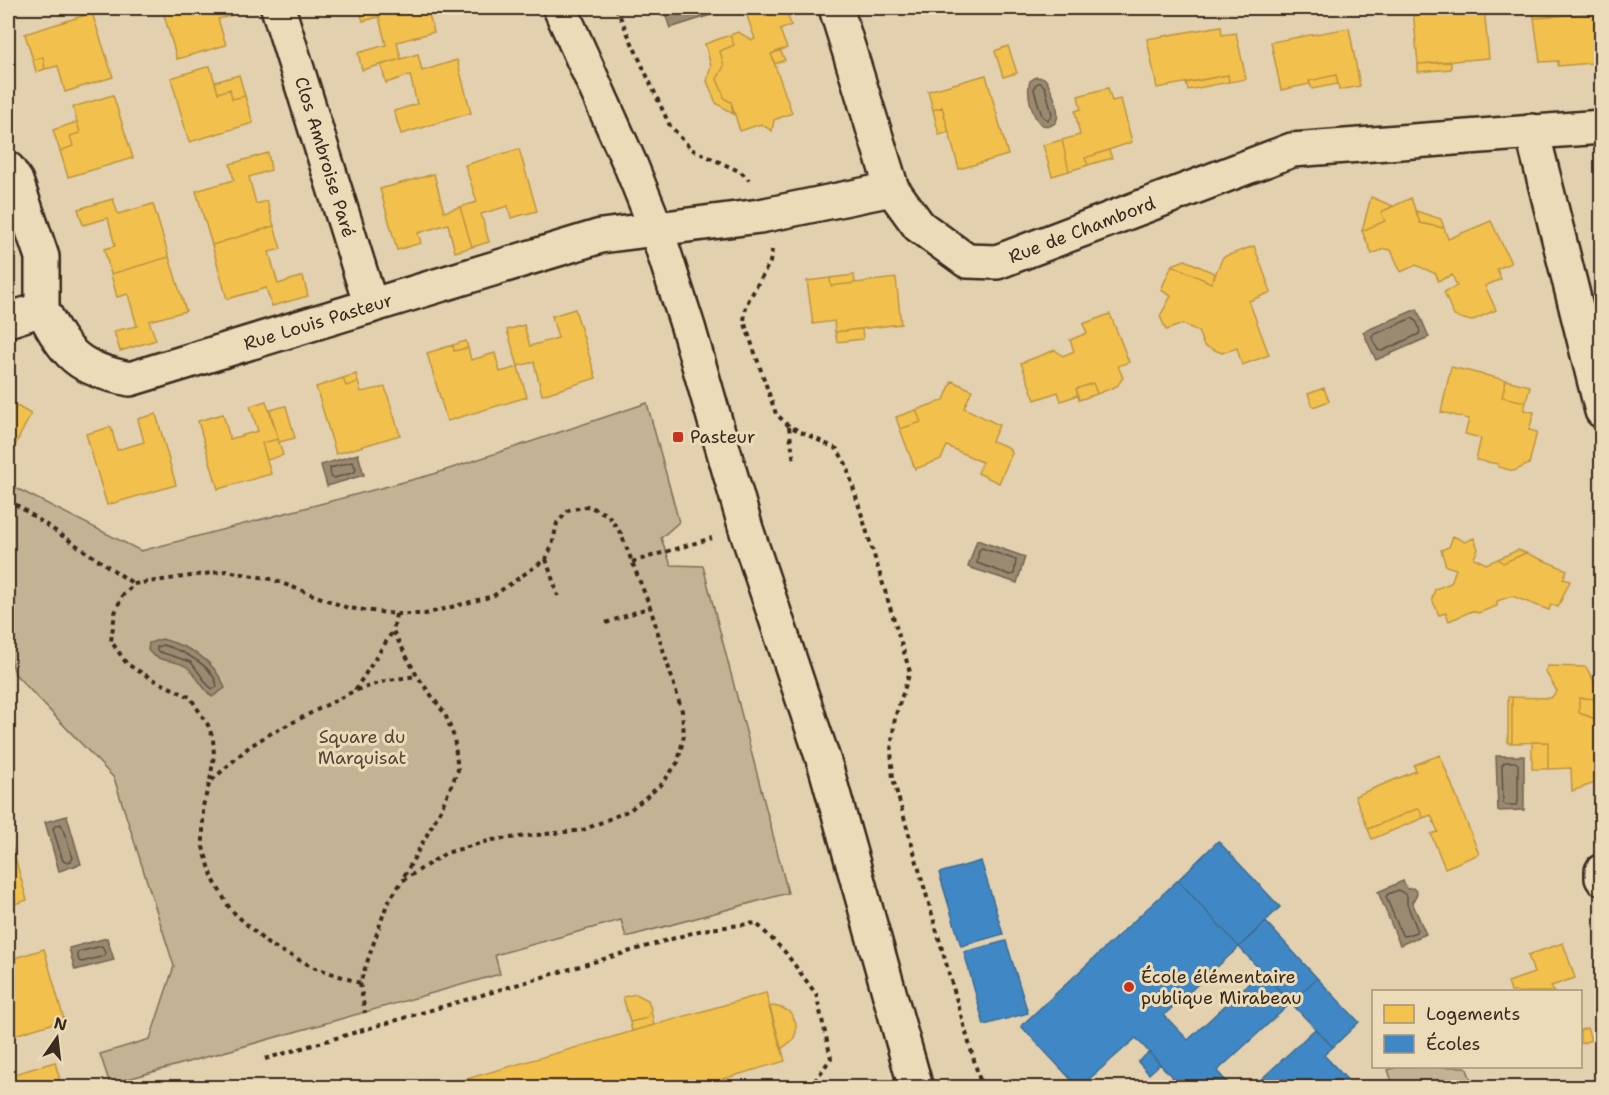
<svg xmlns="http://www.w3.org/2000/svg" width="1609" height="1095" viewBox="0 0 1609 1095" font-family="'Shantell Sans',sans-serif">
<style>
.green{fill:#c3b294;stroke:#7f6e59;stroke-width:1.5}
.water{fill:#9b8a72;stroke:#756450;stroke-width:1.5}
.homes{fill:#f2c14e;stroke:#bb9440;stroke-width:1.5}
.schools{fill:#3f88c5;stroke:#3e6c93;stroke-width:1.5}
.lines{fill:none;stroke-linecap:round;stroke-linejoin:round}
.shore{stroke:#615040;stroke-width:1.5}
.minor-casing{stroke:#3b2a1e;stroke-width:38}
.secondary-casing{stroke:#3b2a1e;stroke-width:38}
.path{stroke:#3b2a1e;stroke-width:4;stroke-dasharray:4.5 4.5;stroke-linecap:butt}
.minor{stroke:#ecdbb8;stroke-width:33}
.secondary{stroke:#ecdbb8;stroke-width:33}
.poi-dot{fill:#c8321e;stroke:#ecdbb8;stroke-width:2}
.labels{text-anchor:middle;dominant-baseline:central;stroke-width:6;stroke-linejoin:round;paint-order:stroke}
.street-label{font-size:18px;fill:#3b2a1e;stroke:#ecdbb8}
.poi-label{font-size:18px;fill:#3b2a1e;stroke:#ecdbb8;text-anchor:start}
.park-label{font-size:18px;fill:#564536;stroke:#ecdbb8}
</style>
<rect width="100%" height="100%" fill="#e2d0af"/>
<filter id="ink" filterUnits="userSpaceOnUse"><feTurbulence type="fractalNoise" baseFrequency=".0167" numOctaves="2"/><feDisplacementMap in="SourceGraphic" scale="12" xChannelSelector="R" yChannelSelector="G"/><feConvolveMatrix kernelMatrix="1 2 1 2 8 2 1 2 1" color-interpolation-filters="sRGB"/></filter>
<g filter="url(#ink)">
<!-- green -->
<path class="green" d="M647,403L679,522L661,538L671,565L703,566L788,893L626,937L621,920L495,955L500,974L110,1084L100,1054L150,1039L174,966L114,778L15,674L8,649V484L141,551L434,474Z
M1399,1066L1466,1067L1474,1087H1394L1388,1070Z"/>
<!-- water -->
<path class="water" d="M663,8H715L717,13L670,28Z
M1036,77L1044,78C1050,83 1060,110 1057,119C1056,123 1054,124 1050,126L1042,125C1032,118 1026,93 1030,81Z
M1417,309L1429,337L1376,360L1363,332Z
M358,454L364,475L327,486L321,465Z
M977,540L1025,557L1017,583L968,567Z
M162,639C190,647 214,659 225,688L212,697C203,689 195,673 187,667C174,658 159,664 148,650L149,643Z
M1496,756H1524V810L1498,811Z
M67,816L81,864L59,871L45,822Z
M1403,881L1407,889L1413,888L1417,892L1416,897L1412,902L1426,934L1400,945L1378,892Z
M107,938L114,960L75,970L69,948Z"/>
<!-- homes -->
<path class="homes" d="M162,8H228L230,16L218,19L226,45L177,59Z
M359,8H427L434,32L397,42L401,59L362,70L358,53L386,45L379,17L363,21Z
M762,8H785L791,25L780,30L787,48L771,54L792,113L774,120L772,131L761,124L740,131L731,102L725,99L717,79L724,66L720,51L734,45L730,35L738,32L752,40L755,39L746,13Z
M1448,8V12L1484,9L1489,58L1418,64L1413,9Z
M1532,8H1552V17L1534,18Z
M1602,12V62L1558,66V61L1540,62L1534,18Z
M92,13L113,77L65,92L58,66L45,69L43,57L33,60L25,34Z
M1221,26L1222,35L1236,33L1246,79L1229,82L1228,75L1157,88L1147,39Z
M1349,28L1360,86L1339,90L1336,75L1309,81L1310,84L1281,90L1271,42Z
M730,35L734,45L720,51L724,66L717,79L725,99L731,102L733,114L716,103L707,81L711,66L705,44Z
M1008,46L1017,73L1003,77L995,51Z
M780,50L785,60L775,64L771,54Z
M418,54L422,71L457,60L471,113L401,134L394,111L417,104L410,75L386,83L381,65Z
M43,57L45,69L36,72L33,60Z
M1451,62V69L1418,72V64Z
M210,66L218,93L230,89L232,99L245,96L253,123L189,142L171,78Z
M239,75L245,96L232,99L230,89L218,93L215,82Z
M986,75L1008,155L959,169L942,107L933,110L928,91Z
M1228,75L1229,82L1188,90L1186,83Z
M1336,75L1338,84L1312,89L1309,81Z
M1108,88L1112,101L1121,99L1132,142L1085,158L1088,165L1069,171L1062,140L1080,135L1075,111L1081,109L1078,96Z
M113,95L133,158L68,177L60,151L73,146L70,136L80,133L73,107Z
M942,107L949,132L939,135L933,110Z
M77,122L80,133L70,136L73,146L60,151L53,130Z
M1062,140L1069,171L1052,176L1043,145Z
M519,149L537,211L511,218L508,206L481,214L489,242L472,247L460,207L477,202L465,165Z
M1109,150L1112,158L1088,165L1085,158Z
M268,153L271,170L249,177L256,204L267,201L274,226L212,245L196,191L234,180L230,164Z
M434,174L444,212L460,207L472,247L455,252L448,224L418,233L421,243L397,250L380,189Z
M1371,197L1393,206L1381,212L1385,221L1362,231Z
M1411,198L1420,223L1444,228L1448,239L1491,221L1511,263L1497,269L1501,279L1485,286L1496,310L1471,321L1454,316L1444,292L1457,286L1452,275L1438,281L1436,274L1416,265L1401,272L1391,250L1384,249L1372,254L1362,231L1385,221L1381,212Z
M113,199L118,214L153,204L169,257L111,274L104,249L115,246L108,218L83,225L78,209Z
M1416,211L1441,219L1444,228L1420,223Z
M274,226L281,249L269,252L278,284L303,276L308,296L272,306L266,288L227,299L212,245Z
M1254,246L1271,292L1249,301L1269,355L1242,365L1237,348L1222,353L1204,346L1198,331L1183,324L1166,330L1160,316L1171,296L1161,290L1172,265L1211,283L1223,257Z
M169,257L186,311L149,321L156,340L120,351L114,331L137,326L128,294L117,297L111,274Z
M1185,260L1216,274L1211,283L1172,265Z
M854,275L855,283L831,286L830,278Z
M830,278L831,286L896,278L901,324L835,332L834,321L813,324L807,281Z
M575,309L596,378L542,395L534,362L518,366L507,330L524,325L530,346L558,338L552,316Z
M1110,314L1129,362L1118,366L1123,378L1117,386L1097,394L1093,383L1076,389L1078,395L1061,401L1058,392L1035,400L1021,363L1055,350L1063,356L1074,351L1070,340L1087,333L1083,324Z
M862,329L863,339L837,342L835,332Z
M466,341L468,348L454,351L453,345Z
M453,345L454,351L468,348L471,360L495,353L500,372L518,367L527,397L447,421L427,353Z
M1451,367L1506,380L1502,397L1526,402L1524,410L1534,412L1529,430L1537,432L1529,464L1514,471L1498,467V464L1476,460L1481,438L1465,434L1469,419L1441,412Z
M356,374L358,382L346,386L343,378Z
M343,378L346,386L358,382L361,392L385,387L400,435L336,454L316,387Z
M1506,380L1530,386L1526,402L1502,397Z
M952,381L972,390L964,408L999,425L992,441L1008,447L1012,453L999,483L978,473L982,462L947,446L941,459L915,469L900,429L921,422L916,410L944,400Z
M1093,383L1097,394L1079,400L1076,389Z
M1324,388L1329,401L1313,407L1308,394Z
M8,401L31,414L8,459Z
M266,401L278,439L262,443L271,474L218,489L198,421L223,414L230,439L258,431L250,406Z
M286,406L295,438L279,442L270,410Z
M916,410L921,422L900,429L896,417Z
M156,414L176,485L107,505L86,434L111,427L117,450L144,442L138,419Z
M278,439L283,455L267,460L262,443Z
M1453,536L1465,542L1474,538L1478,549L1474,558L1486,564L1498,559L1503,563L1526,553L1567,570L1563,579L1570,581L1558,607L1551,604L1549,610L1512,596L1497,601V606L1478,613L1472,611L1449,621L1446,613L1439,615L1432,599L1435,589L1451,583L1456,569L1446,566L1441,550L1449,547Z
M1518,550L1526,553L1503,563L1498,559Z
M1548,666L1586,667L1602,696V699L1579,698V713L1598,720V782L1572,791L1571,768L1548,769V742L1512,743V697L1551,698L1557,691L1545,671Z
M1508,697H1512V743H1508Z
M1579,698L1602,699V721L1579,713Z
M1532,742H1548V769H1532Z
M1440,755L1479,854L1445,868L1431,834L1438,832L1431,815L1423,818L1419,808L1368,829L1355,796L1416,771L1414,765Z
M1419,808L1423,818L1372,839L1368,829Z
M8,832L27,900L8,906Z
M1563,943L1575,978L1551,986L1554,992H1511L1508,982L1534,973L1528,955Z
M44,949L64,1020L8,1037V960Z
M766,993L785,1061L692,1088H435Z
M636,994L648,1000L651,1010L647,1018L630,1022L623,997Z
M773,1006L782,1008L790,1012L796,1023V1032L793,1040L781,1049L769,1007Z
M651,1010L654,1025L632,1031L630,1022L647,1018Z
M1587,1028L1591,1040L1580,1044V1030Z
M55,1062L62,1088H8V1076Z
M402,1082H410L424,1088H383L391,1084Z"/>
<!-- schools -->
<path class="schools" d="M1218,841L1280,907L1239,947L1178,880Z
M981,861L1003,934L961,946L939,873Z
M1178,880L1239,947L1164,1015L1188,1040L1262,971L1291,1003L1217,1071L1232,1088H1182L1136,1038L1079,1088L1021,1026Z
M1266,922L1317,978L1291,1003L1239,947Z
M1006,941L1028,1013L984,1025L964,952Z
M1317,978L1359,1022L1333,1047L1291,1003Z
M1315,1029L1333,1047L1324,1055L1355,1088H1252Z
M1149,1052L1160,1064L1149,1074L1138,1062Z"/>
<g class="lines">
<!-- shore -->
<path class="shore" d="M1038,83H1041L1045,87L1052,114L1048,120L1042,116L1034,90L1035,85Z
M1412,318C1417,320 1421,330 1419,334L1382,351L1378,350L1372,338L1373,335Z
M352,462L356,468L355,472L334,478L331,477L330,468Z
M982,548L1016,560L1014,574L1010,575L977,563L979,550Z
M163,645C181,650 215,666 217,687L212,689L207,684L191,662L157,651V647Z
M1505,762H1515L1518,764V802L1516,805H1506L1503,803L1502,765Z
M61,824L73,858L71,861L66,862L63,861L53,829L55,826Z
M1399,890L1407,896V904L1417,929L1416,932L1405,936L1402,935L1386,897L1388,894Z
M102,946L105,953L104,956L82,962L79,961L77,954L78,952Z"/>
<!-- minor casing -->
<g class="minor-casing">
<path id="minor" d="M278,8L371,306
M836,8L892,189L919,226L967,261L997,262L1292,150L1602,127
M1532,131L1602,411
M8,169L16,181L42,257V309
M8,320L42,309C67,356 77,368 130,379L601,236L760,216L892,189
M1602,871V878"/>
</g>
<!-- secondary casing -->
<g class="secondary-casing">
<path id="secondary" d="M560,8L631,166L656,228L688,327L746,529L826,768L916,1088"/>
</g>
<!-- path -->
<path class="path" d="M616,8L669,124L691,149L741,172L749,180
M772,250L770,262L746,305L744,321L776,414L789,426L837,449L846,464L910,672L895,717L891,750L893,779L982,1088
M789,427L794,462
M8,499L134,584
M546,559L558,596
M632,562L712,538
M396,614L393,631L417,676L445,714L454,737L458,770L440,811L402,880
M606,623L650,607
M355,690L393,631
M212,780L249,747L268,735L354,691L389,680L417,676
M360,983L313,967L268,944L230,909L213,879L203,847V806L210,781L214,755L213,739L208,725L190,697L152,679L127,664L111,641L115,613L122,596L134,584L226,571L271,579L348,608L396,614H425L493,596L546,559L552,546L557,523L569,510L588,506L608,515L621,534L650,607L682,711L684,735L678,762L662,784L630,810L583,830L492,840L446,853L402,881L387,904L360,983L365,1013
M265,1059L702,930L756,923L785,952L816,994L831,1058L810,1088"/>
<!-- minor -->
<use href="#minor" class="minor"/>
<!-- secondary -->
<use href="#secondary" class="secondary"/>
</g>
</g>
<!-- markers -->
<g class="poi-dot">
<rect x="672" y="431" width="12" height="12" rx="3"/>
<circle cx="1129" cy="987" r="6"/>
</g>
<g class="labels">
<!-- street labels -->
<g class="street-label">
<text transform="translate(325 157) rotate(73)">Clos Ambroise Paré</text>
<text transform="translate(1082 230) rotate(-21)">Rue de Chambord</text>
<text transform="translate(318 322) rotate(-17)">Rue Louis Pasteur</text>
</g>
<!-- poi labels -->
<g class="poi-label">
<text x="690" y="437">Pasteur</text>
<text x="1141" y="977">École élémentaire<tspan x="1141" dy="21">publique Mirabeau</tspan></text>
</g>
<!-- park labels -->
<g class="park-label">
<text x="362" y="737">Square du<tspan x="362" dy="21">Marquisat</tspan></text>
</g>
</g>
<!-- margin -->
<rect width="1609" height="1095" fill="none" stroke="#ecdbb8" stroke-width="30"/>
<rect x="15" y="15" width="1579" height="1065" fill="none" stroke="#3b2a1e" stroke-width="2" filter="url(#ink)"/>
<!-- legend -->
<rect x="1372" y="990" width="210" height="78" fill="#ecdbb8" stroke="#a5947a" stroke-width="1.5"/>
<rect x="1384" y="1005" width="30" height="18" fill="#f2c14e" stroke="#a5947a" stroke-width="1.5"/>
<text x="1426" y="1020" font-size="18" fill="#3b2a1e">Logements</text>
<rect x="1384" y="1035" width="30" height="18" fill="#3f88c5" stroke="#a5947a" stroke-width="1.5"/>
<text x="1426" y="1050" font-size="18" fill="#3b2a1e">Écoles</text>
<!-- north arrow -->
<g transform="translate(57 1038) rotate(14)" stroke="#ecdbb8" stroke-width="4.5" paint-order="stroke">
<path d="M0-4.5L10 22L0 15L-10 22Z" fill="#3b2a1e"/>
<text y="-9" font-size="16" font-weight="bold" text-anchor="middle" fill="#3b2a1e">N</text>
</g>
</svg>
